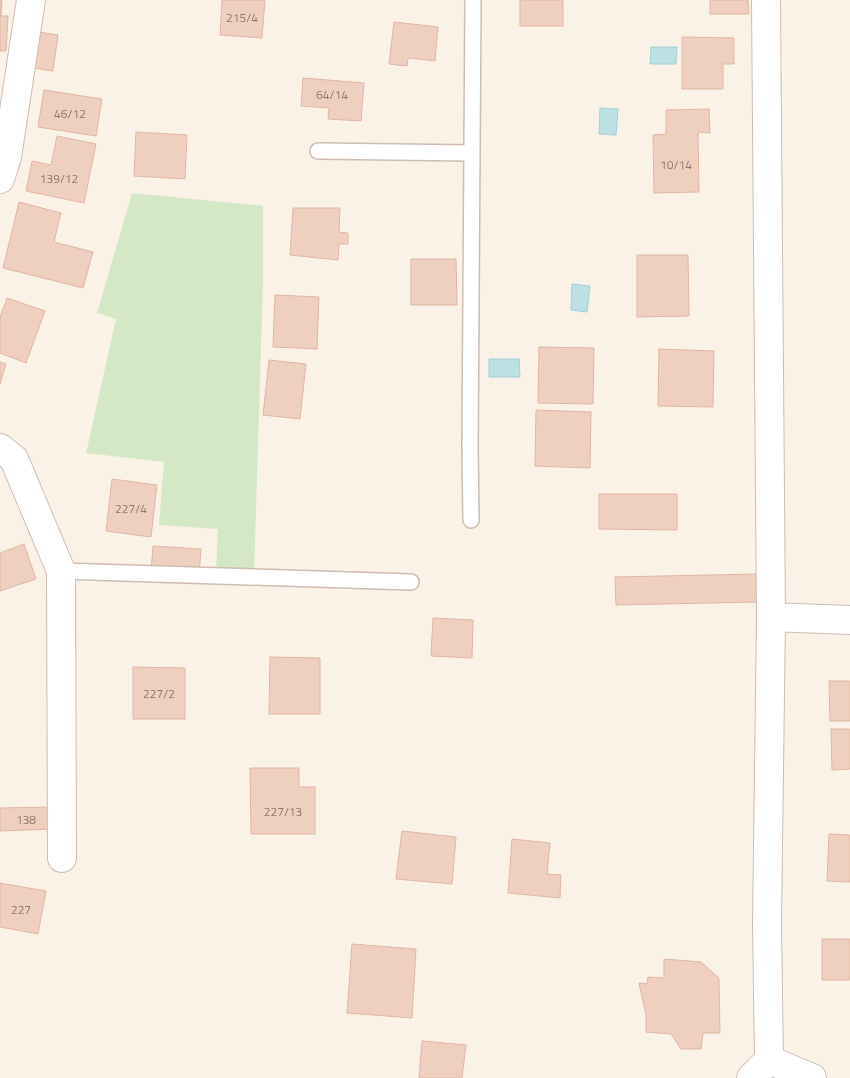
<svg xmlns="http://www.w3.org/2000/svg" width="850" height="1078" viewBox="0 0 850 1078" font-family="'Titillium Web',sans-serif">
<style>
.green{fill:#d5e8c6}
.water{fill:#bce0e3;stroke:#a3d0d5}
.building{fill:#efd0c0;stroke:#e0b6a1}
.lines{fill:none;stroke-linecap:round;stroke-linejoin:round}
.service-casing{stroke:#cebcb0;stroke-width:18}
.minor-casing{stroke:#cebcb0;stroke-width:30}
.service{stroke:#fff;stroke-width:15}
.minor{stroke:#fff;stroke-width:28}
.labels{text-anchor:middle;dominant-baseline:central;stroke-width:4;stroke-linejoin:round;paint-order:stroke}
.number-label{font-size:12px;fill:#92766a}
</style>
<rect width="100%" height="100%" fill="#fbf2e7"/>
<!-- green -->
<path class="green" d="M132,193L263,206V282L254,576L216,571L218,529L159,525L164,462L86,453L116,319L97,313Z"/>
<!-- water -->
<path class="water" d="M651,47H677L676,64H650Z
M600,108L618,109L616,135L599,134Z
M572,284L590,286L587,312L571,310Z
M489,359H519L520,377H489Z"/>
<!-- building -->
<path class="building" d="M0,0H2L1,16H8L6,51H0Z
M222,0H265L262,38L220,35Z
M520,0H563V26H520Z
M710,0H748L749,14H710Z
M394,22L438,27L435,61L408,58L407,66L389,64Z
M32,31L58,35L53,71L27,67Z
M682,37L734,38V64H723V89H682Z
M303,78L364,83L361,121L328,119L329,108L301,106Z
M44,90L102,99L96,136L38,127Z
M709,109L710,133L698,132L699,192L654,193L653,135L666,134V110Z
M136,132L187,135L185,179L134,176Z
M57,136L96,144L84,203L26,191L32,161L51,165Z
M19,202L61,213L54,242L93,252L83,288L3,268Z
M293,208H340L339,232L348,233V244H339L338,260L290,255Z
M637,255H688L689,316L637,317Z
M411,259H456L457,305H411Z
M275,295L319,297L317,349L273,347Z
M7,298L45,311L26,363L0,353V317Z
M539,347L594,348L593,404L538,403Z
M659,349L714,351L713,407L658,406Z
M269,360L306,364L300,419L263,415Z
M0,362L6,364L0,384Z
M536,410L591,412L590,468L535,466Z
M112,479L157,485L151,537L106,531Z
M599,494H677V530L599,529Z
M24,544L36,579L0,591V553Z
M153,546L201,549L199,575L151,572Z
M757,574V602L616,605L615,577Z
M433,618L473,620L472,658L431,656Z
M270,657L320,658V714H269Z
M133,667L185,668V719H133Z
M829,681H850V721H830Z
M831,729H850V769L832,770Z
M250,768H299V787H315V834H251Z
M51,807L52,829L0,831V808Z
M402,831L456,837L452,884L396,879Z
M829,834L850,835V882L827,881Z
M512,839L550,843L547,874L561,875L560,898L508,893Z
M0,883L46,891L38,934L0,927Z
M822,939H850V980H822Z
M352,944L416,949L412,1018L347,1013Z
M664,959L701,962L719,978L720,1033H703L701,1049H681L671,1034L646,1032V1015L639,983L647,984L648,977L664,978Z
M422,1041L466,1045L462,1078H419Z"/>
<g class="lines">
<!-- service casing -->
<g class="service-casing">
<path id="service" d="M318,151L472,153
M471,520L470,447L473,0
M61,571L411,582"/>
</g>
<!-- minor casing -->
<g class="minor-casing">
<path id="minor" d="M766,0L771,617L767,924L769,1060
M0,179L7,157L31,0
M0,448L14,459L61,571L62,858
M771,617L850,620
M769,1060L812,1078
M751,1078L769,1060"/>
</g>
<!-- service -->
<use href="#service" class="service"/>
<!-- minor -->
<use href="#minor" class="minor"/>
</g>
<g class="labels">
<!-- number labels -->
<g class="number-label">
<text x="242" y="17">215/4</text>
<text x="332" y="94">64/14</text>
<text x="70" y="113">46/12</text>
<text x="676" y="164">10/14</text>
<text x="59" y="178">139/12</text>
<text x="131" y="508">227/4</text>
<text x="159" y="693">227/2</text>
<text x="283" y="811">227/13</text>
<text x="26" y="819">138</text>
<text x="21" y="909">227</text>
</g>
</g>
</svg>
